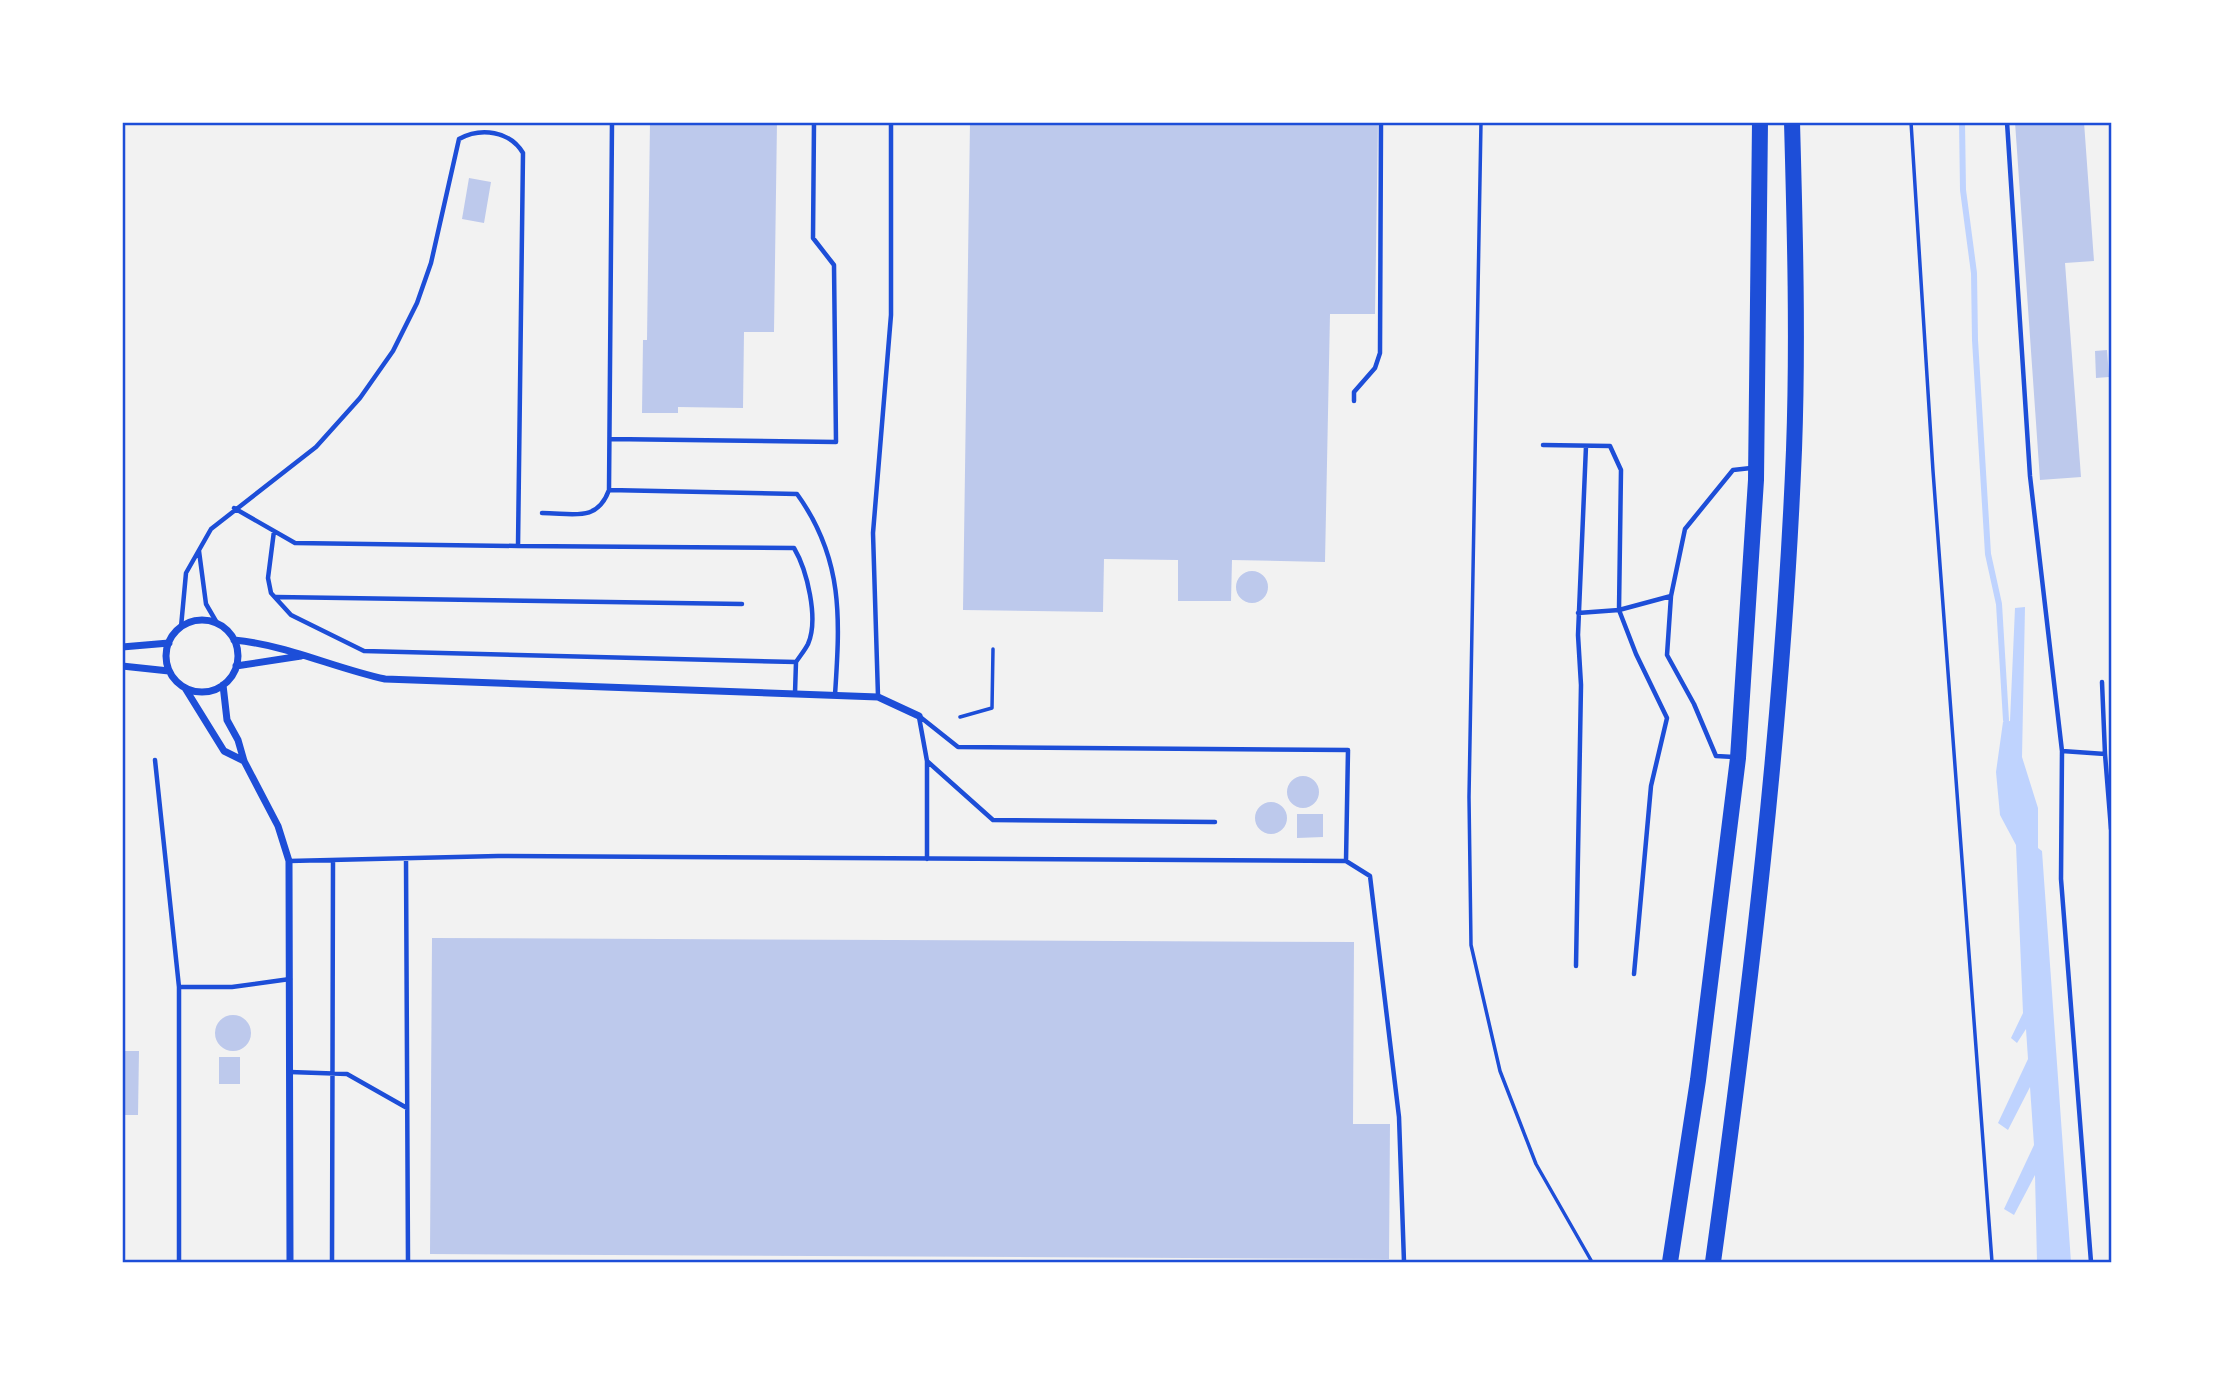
<svg xmlns="http://www.w3.org/2000/svg" width="2234" height="1385" viewBox="0 0 2234 1385" font-family="'Sofia Sans Condensed',sans-serif">
<style>
.water{fill:#bfd3fe}
.lines{fill:none;stroke-linecap:round;stroke-linejoin:round}
.stream{stroke:#bfd3fe;stroke-width:6}
.building{fill:#bdc9ec}
.path{stroke:#1d4ed8;stroke-width:3.5}
.service{stroke:#1d4ed8;stroke-width:4.5}
.minor{stroke:#1d4ed8;stroke-width:7}
.trunk{stroke:#1d4ed8;stroke-width:16}
.neatline{fill:none;stroke:#1d4ed8;stroke-width:2.5}
</style>
<rect width="100%" height="100%" fill="#f2f2f2"/>
<!-- water -->
<path class="water" d="M2025,607L2022,757L2038,808V848L2042,851L2071,1262H2037L2035,1175L2014,1215L2004,1209L2034,1145L2030,1087L2008,1130L1998,1123L2028,1059L2026,1029L2017,1043L2011,1038L2023,1013L2016,845L2000,815L1996,772L2003,722L2010,721L2015,608Z"/>
<g class="lines">
<!-- stream -->
<path class="stream" d="M1962,122L1963,190L1974,273L1975,340L1988,554L1999,604L2006,720"/>
</g>
<!-- building -->
<path class="building" d="M650,122H777L774,332H744L743,408L678,407V413H642L643,340H647Z
M970,122H1378L1375,314H1330L1325,562L1232,560L1231,601H1178V560L1104,559L1103,612L963,610Z
M2015,122H2084L2094,261L2065,263L2081,477L2040,480Z
M469,178L491,182L484,223L462,219Z
M2107,350L2109,377L2096,378L2095,351Z
M1236 587a16 16 0 1 1 32 0a16 16 0 1 1-32 0Z
M1287 792a16 16 0 1 1 32 0a16 16 0 1 1-32 0Z
M1255 818a16 16 0 1 1 32 0a16 16 0 1 1-32 0Z
M1297,814H1323V837L1297,838Z
M432,938L1354,942L1353,1124H1390L1389,1259L430,1254Z
M215 1033a18 18 0 1 1 36 0a18 18 0 1 1-36 0Z
M122,1051H139L138,1115H122Z
M219,1057H240V1084H219Z"/>
<g class="lines">
<!-- path -->
<path class="path" d="M1481,122L1469,797L1471,945L1500,1071L1536,1164L1592,1262
M1911,122L1933,471L1992,1262
M960,717L992,708L993,649"/>
<!-- service -->
<path class="service" d="M2007,122L2030,476L2062,751L2061,879L2091,1262
M1354,401V392L1375,368L1380,353L1381,122
M610,439L836,442L834,265L813,238L814,122
M1543,445L1610,446L1621,470L1619,610L1671,596
M609,490L797,494C844,559 840,619 835,695
M542,513C573,513 597,523 609,490L612,122
M274,531L268,578L271,593L291,615L364,651L796,662C800,656 805,650 808,644C819,619 807,570 794,548L518,546
M199,551L206,604L217,623
M276,597L742,604
M1578,613L1619,610L1636,654L1667,718L1651,786L1634,974
M181,627L186,573L211,529L316,447L360,398L393,351L417,303L431,263L459,139C481,127 510,131 523,153L518,546L295,543L234,508
M2102,682L2105,754
M795,693L796,662
M878,696L873,533L891,315V122
M919,716L958,747L1348,750L1346,861L1370,876L1399,1117L1404,1262
M919,717L927,761L993,820L1215,822
M2062,751L2105,754L2111,829
M1734,757L1716,756L1694,704L1667,655L1671,596L1685,529L1733,470L1751,468
M155,760L179,987V1262
M406,859L408,1262
M927,859V761
M289,861L498,856L1346,861
M1576,966L1581,685L1578,635L1586,446
M179,987H232L290,979
M290,1072L347,1074L407,1108
M332,1262L333,860"/>
<!-- minor -->
<path class="minor" d="M166 656a36 36 0 1 1 72 0a36 36 0 1 1-72 0Z
M234,640C287,645 334,668 385,679L878,697L919,716
M122,647L169,643
M122,666L169,671
M236,666L301,656
M223,685L227,720L238,740L244,761L278,826L289,861L290,1262
M185,688L224,751L244,761"/>
<!-- trunk -->
<path class="trunk" d="M1670,1262L1698,1080L1738,758L1756,480L1760,122
M1713,1262C1750,993 1783,722 1794,450C1798,341 1795,231 1792,122"/>
</g>
<!-- border -->
<rect width="2234" height="1385" fill="none" stroke="#ffffff" stroke-width="248"/>
<rect x="124" y="124" width="1986" height="1137" class="neatline"/>
</svg>
